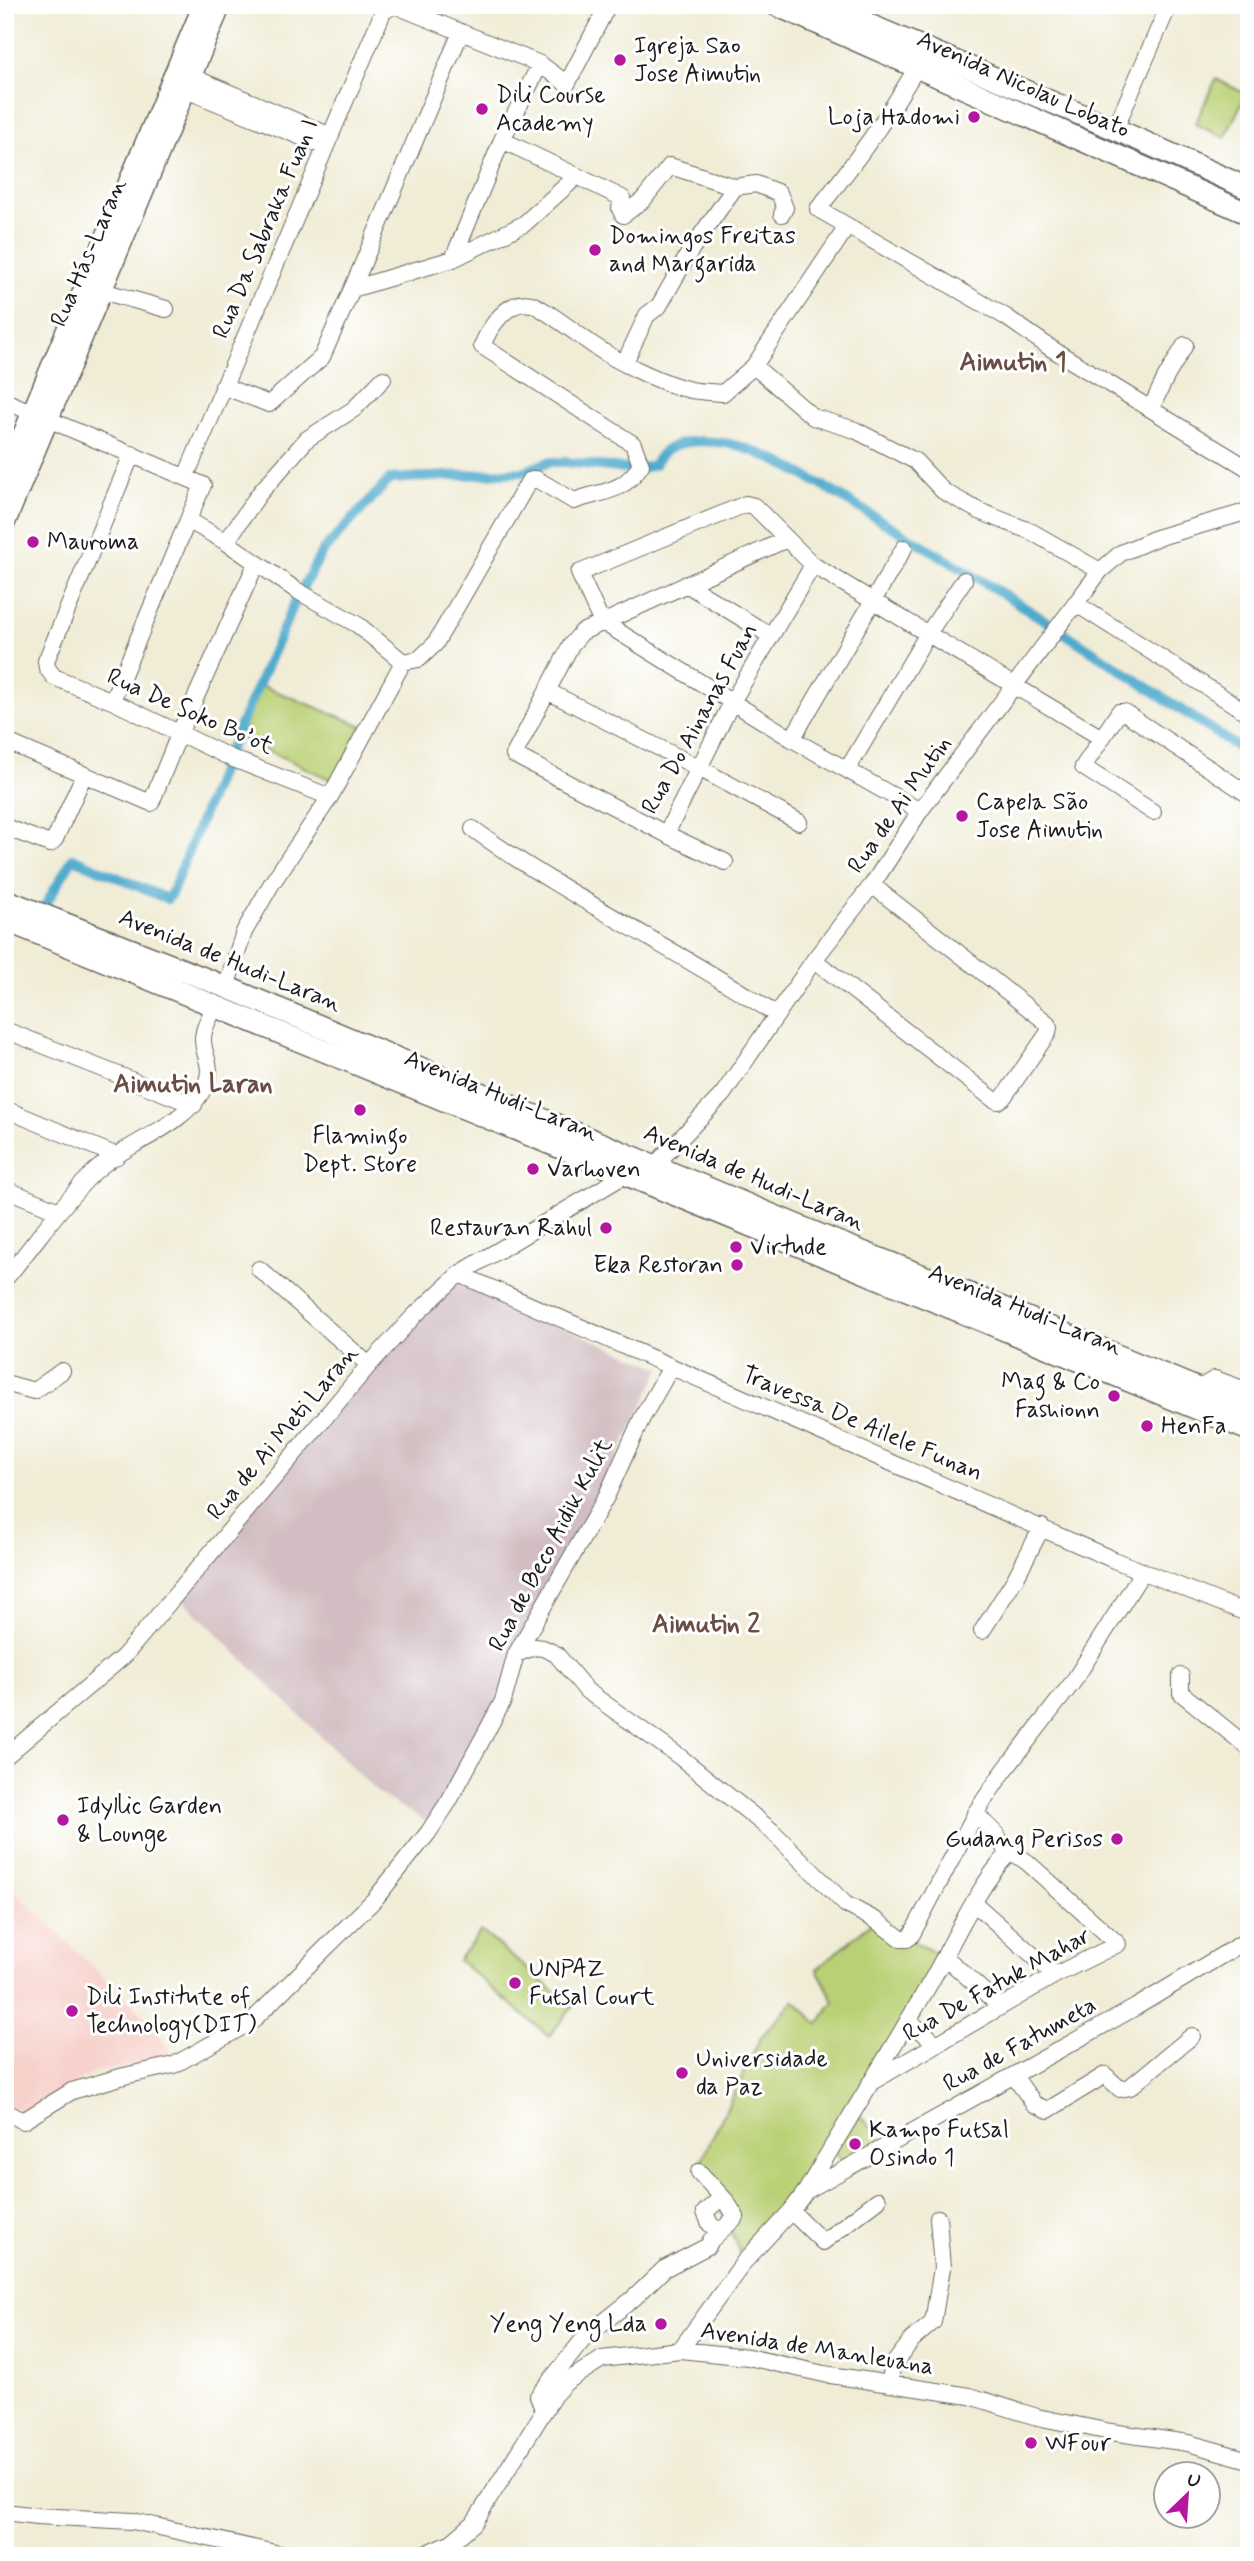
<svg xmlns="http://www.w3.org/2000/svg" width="1254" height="2561" viewBox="0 0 1254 2561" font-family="Mynerve,sans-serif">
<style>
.built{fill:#f7d0ca}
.industrial{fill:#d2bec2}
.green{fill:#bad074;stroke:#6b7648;stroke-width:2}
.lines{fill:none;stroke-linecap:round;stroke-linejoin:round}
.canal{stroke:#50abce;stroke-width:10}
.minor-casing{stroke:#66655d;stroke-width:18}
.major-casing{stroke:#66655d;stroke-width:24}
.minor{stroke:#fff;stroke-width:16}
.major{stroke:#fff;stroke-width:21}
.poi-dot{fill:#b5179e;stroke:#fff;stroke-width:2.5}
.labels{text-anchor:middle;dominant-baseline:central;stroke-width:6;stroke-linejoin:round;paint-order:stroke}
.poi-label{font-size:24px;fill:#1c1c1c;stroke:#fff;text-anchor:start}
.street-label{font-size:24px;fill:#1c1c1c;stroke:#fff}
.neighbourhood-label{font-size:26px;font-weight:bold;fill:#6a4d44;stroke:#fff}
</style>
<rect width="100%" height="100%" fill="#fff"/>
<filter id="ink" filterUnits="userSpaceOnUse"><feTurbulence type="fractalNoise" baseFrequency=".0143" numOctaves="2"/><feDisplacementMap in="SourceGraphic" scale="14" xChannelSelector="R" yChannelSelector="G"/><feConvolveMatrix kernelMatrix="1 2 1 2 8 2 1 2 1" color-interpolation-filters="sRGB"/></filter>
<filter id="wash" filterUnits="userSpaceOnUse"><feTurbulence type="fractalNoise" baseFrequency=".00686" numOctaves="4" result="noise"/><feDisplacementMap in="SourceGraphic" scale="28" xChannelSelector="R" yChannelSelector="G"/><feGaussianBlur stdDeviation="1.57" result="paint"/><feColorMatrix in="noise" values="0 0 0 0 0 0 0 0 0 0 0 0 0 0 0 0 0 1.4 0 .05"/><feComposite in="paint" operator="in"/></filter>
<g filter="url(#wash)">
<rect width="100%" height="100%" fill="#f0ecd6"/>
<!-- built -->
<path class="built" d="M5,1882L151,2023L172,2053L130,2067L96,2071L48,2099L29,2116L5,2104Z"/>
<!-- industrial -->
<path class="industrial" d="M454,1282L661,1368L434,1826L379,1794L177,1594L415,1312Z"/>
<!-- green -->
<path class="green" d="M1216,79L1246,94L1225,138L1195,124Z
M260,685L363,726L334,781L240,738Z
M871,1923L945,1957L806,2191L744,2262L700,2163L761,2037L794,2000L818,2024L834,2001L817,1969Z
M481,1931L573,2007L549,2036L458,1960Z
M859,2115L882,2139L844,2164L833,2149Z"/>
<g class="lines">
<!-- canal -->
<path class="canal" d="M40,914L73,858L167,899L172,892L226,757L295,602L322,552L390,479L522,472L549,462H565L636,470L654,465C670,430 728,441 756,452C804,471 846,501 890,526C1013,597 1131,676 1249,755"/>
</g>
</g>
<g filter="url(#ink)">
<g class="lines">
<!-- minor casing -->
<g class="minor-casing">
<path id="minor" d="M860,22L868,5
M540,64L567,84L608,5
M917,67C888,117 855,163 818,209L1006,317L1052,349L1249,469
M183,73L331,136
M176,86L326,147
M1115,129L1169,5
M577,176L622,198L620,209L623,215L643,200L670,166L735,187L756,184L779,193L785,208L782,214
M453,259L524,224L577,176L502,140
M352,289L461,32
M102,291L166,309
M625,362L647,315L659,306L692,248L735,187
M754,366L813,417L855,430L915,461L943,491L979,511L1032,532L1100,571
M223,386L269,404L322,357L352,289L453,259L502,140L540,64L394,5
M5,401L203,485L188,520L226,542L296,590L358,625L403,662
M1151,408L1166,377L1185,345
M132,454L46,661L47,668L54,677L112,701L231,758L330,797L272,883L244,932L226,987
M186,476L383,12L394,5
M787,539L582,632L571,645L514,755L666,834L732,702L813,565
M226,542L259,494L307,439L354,409L383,379
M686,584L771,636
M1075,603L1249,714
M403,662L419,659L435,644L529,481L536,479L574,501C604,490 622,494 641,465L633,444L482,346C489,328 508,298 531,304C541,306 581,337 593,345C616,361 663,384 691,390C701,392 712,392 723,393L754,366L847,227
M547,691L699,768L799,822
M112,701L188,520
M792,739L904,548
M5,741L151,803L180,732L256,564
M847,770L927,635L964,580
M330,797L403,662
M920,811L792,739L601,621L579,573L746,504L754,506L813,565L1100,737
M1153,812L1083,767L1119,712H1124L1249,795
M5,827L50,844L55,839L84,775
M473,829C570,898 678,950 777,1015
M666,834L725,862
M814,960L993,1099L998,1101L1003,1098L1048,1033L1049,1027L1046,1022L872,885
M5,1030L194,1105
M5,1109L117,1156
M5,1189L59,1211
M259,1269L369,1365
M459,1274L1114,1560L1249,1614
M5,1279C34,1245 59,1207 91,1175C123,1143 183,1129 204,1088C216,1065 202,1057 203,1037C204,1026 210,1016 215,1007
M5,1383L34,1391L62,1371
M1198,1389L1215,1379L1240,1388H1249
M982,1631L1015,1579L1042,1527
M516,1654L534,1647L543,1648L556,1654L587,1691L680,1757L772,1831L845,1904L877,1921L901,1939H907L911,1936L978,1809L1001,1775L1073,1682L1143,1571
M1181,1676V1693L1249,1748
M5,1757L124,1656L369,1365L414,1316L459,1274L625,1175L655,1165L723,1094L814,960L872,885L920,811L1100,571L1121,553L1156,538L1249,511
M975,1813L996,1834L1008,1854
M974,1903L1055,1975
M945,1957L1001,2007
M908,2020L937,2044
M1014,2076L1034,2104L1048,2110L1105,2075L1120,2089L1130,2087L1192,2036
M5,2111L23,2121L72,2091L124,2076L174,2065L251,2022L375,1899L428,1833L449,1801L503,1701L516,1654L606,1497L642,1418L671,1367
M806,2191C847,2121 890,2053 930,1983C953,1943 977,1887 1008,1854H1015L1027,1862L1118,1944L1055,1975L870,2083
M791,2211L823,2242L878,2200
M720,2232L710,2224L705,2212L722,2197
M680,2350L744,2262L791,2211L806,2191L1136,2007L1249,1939
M890,2384L892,2366L912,2340L933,2322L942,2268L938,2218
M544,2411L538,2396L586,2336L634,2298L664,2269L708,2246L711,2240L736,2217L726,2201L699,2172
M5,2512L37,2516L133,2521L288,2556
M421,2556L452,2542L474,2523L554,2395L566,2382L602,2359L680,2350L748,2357L824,2374L970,2396L1037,2417L1111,2432L1188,2443L1249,2460"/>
</g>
<!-- major casing -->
<g class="major-casing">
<path id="major" d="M776,5L1249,214
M822,5L1115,129L1249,189
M5,479L204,5
M5,521L220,5
M5,900L226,987L832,1240L969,1294L1249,1410
M5,920L1249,1430"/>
</g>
<!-- minor -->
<use href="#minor" class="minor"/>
<!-- major -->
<use href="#major" class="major"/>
</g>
</g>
<!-- markers -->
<g class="poi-dot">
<circle cx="620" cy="60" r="7"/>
<circle cx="482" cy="109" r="7"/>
<circle cx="974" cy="117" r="7"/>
<circle cx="595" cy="250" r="7"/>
<circle cx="33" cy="542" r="7"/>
<circle cx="962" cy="816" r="7"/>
<circle cx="360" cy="1110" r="7"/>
<circle cx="533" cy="1169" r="7"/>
<circle cx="606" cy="1228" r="7"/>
<circle cx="736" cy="1247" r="7"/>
<circle cx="737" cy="1265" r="7"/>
<circle cx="1114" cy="1396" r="7"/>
<circle cx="1147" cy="1426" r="7"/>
<circle cx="63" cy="1820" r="7"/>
<circle cx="1117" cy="1839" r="7"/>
<circle cx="515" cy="1983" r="7"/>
<circle cx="72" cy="2011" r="7"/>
<circle cx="682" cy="2073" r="7"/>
<circle cx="855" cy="2144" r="7"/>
<circle cx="661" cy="2324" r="7"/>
<circle cx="1031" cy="2443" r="7"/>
</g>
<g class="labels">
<!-- poi labels -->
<g class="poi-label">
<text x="634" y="46">Igreja Sao<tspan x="634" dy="28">Jose Aimutin</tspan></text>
<text x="496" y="95">Dili Course<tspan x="496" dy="28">Academy</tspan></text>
<text x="960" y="117" text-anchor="end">Loja Hadomi</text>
<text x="609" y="236">Domingos Freitas<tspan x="609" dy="28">and Margarida</tspan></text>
<text x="47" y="542">Mauroma</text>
<text x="976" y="802">Capela São<tspan x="976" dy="28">Jose Aimutin</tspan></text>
<text x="360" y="1136" text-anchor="middle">Flamingo<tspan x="360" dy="28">Dept. Store</tspan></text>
<text x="547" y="1169">Varhoven</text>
<text x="592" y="1228" text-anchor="end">Restauran Rahul</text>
<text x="750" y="1247">Virtude</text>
<text x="723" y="1265" text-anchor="end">Eka Restoran</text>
<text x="1100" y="1382" text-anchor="end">Mag &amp; Co<tspan x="1100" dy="28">Fashionn</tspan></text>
<text x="1161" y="1426">HenFa</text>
<text x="77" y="1806">Idyllic Garden<tspan x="77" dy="28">&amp; Lounge</tspan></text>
<text x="1103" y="1839" text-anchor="end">Gudang Perisos</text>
<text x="529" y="1969">UNPAZ<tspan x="529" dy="28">Futsal Court</tspan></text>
<text x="86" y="1997">Dili Institute of<tspan x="86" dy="28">Technology(DIT)</tspan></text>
<text x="696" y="2059">Universidade<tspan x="696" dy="28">da Paz</tspan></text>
<text x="869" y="2130">Kampo Futsal<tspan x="869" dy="28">Osindo 1</tspan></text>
<text x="647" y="2324" text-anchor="end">Yeng Yeng Lda</text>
<text x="1045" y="2443">WFour</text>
</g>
<!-- street labels -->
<g class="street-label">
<text transform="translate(1023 85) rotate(24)">Avenida Nicolau Lobato</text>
<text transform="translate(266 229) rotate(-67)">Rua Da Sabraka Fuan I</text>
<text transform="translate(89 253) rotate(-67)">Rua Hás-Laran</text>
<text transform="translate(190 712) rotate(24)">Rua De Soko Bo’ot</text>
<text transform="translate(700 719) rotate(-61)">Rua Do Ainanas Fuan</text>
<text transform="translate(900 805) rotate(-55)">Rua de Ai Mutin</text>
<text transform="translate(230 961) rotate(22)">Avenida de Hudi-Laran</text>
<text transform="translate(501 1096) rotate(22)">Avenida Hudi-Laran</text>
<text transform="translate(754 1178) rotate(23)">Avenida de Hudi-Laran</text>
<text transform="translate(1025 1310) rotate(22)">Avenida Hudi-Laran</text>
<text transform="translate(862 1424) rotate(23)">Travessa De Ailele Funan</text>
<text transform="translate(283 1433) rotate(-50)">Rua de Ai Meti Laran</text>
<text transform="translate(551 1545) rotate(-62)">Rua de Beco Aidik Kulit</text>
<text transform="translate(997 1985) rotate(-29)">Rua De Fatuk Mahar</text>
<text transform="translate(1020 2045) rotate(-29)">Rua de Fatumeta</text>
<text transform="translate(817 2349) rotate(9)">Avenida de Manleuana</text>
</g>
<!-- neighbourhood labels -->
<g class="neighbourhood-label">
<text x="1013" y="363">Aimutin 1</text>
<text x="193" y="1085">Aimutin Laran</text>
<text x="706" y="1625">Aimutin 2</text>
</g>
</g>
<!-- margin -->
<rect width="1254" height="2561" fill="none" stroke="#fff" stroke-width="28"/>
<!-- north arrow -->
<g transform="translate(1187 2495) rotate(25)"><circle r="33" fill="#ffffff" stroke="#a4a4a4" stroke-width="2"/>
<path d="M0-5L12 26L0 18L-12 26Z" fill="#b5179e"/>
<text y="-10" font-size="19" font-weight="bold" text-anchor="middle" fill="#1c1c1c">U</text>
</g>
</svg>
